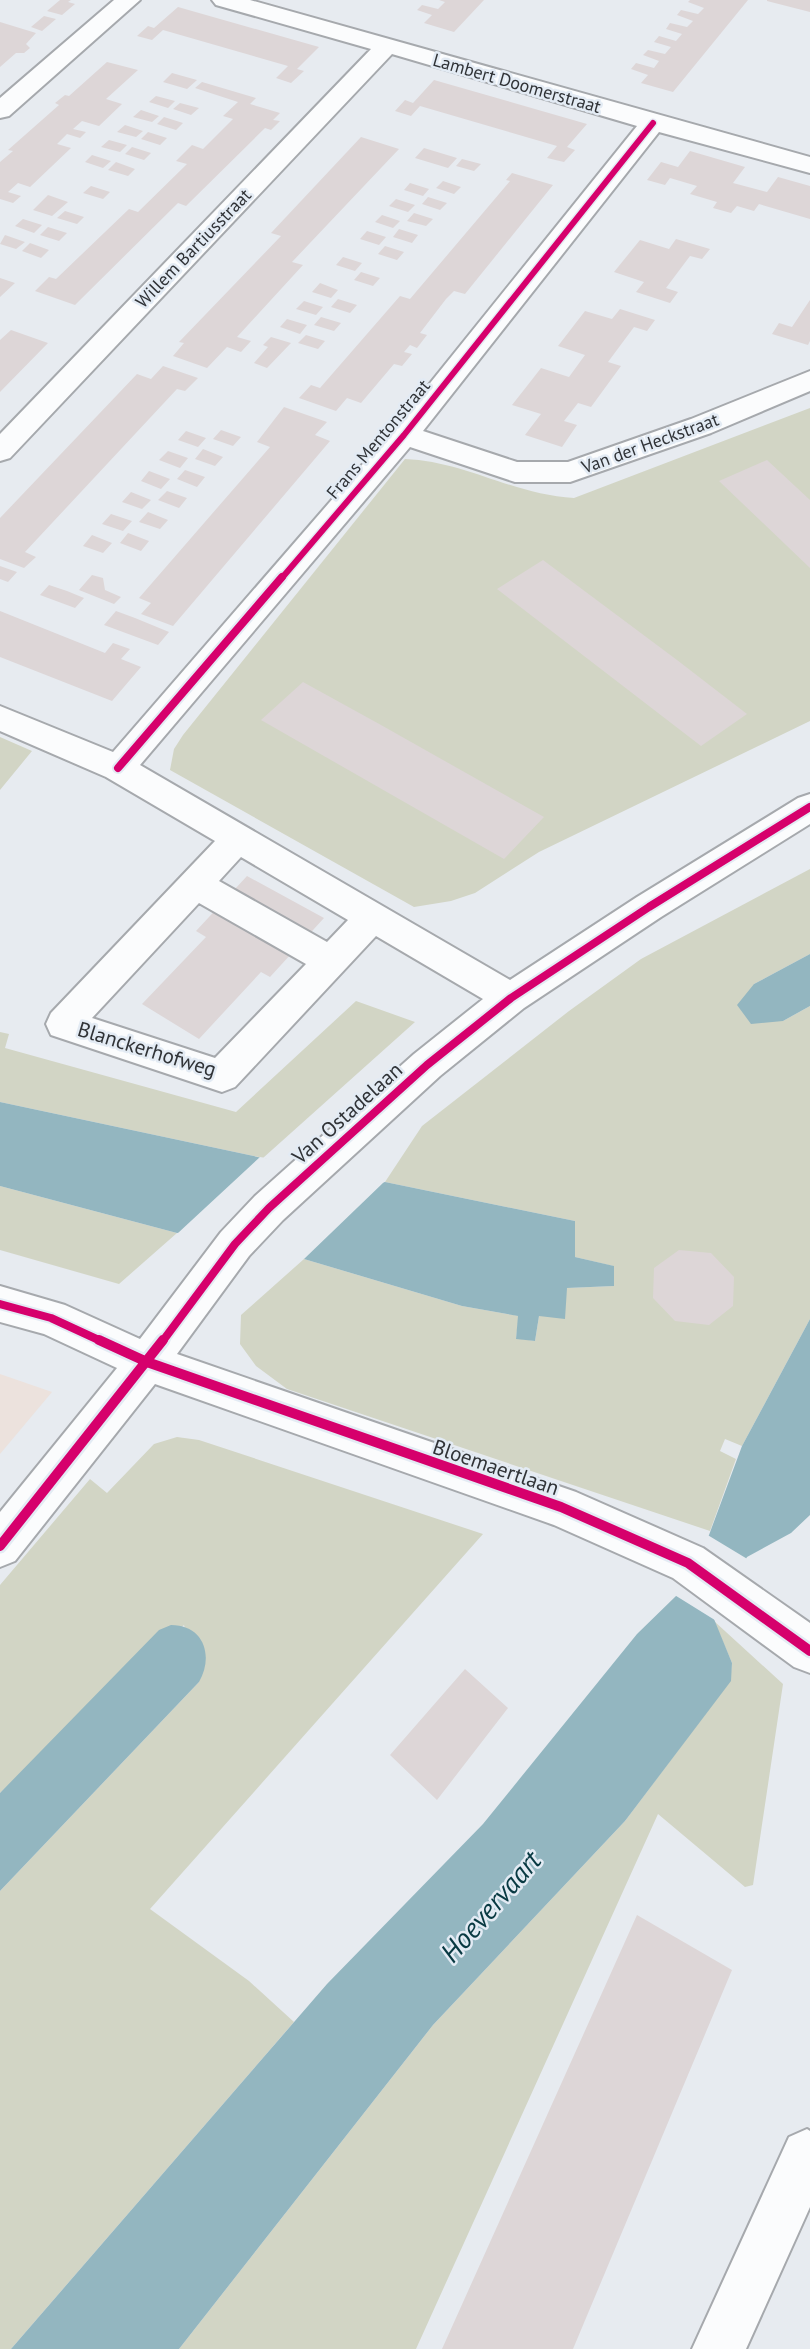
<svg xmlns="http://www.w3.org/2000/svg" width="810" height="2349" viewBox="0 0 810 2349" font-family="'PT Sans',sans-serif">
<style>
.commercial{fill:#ece2dd}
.green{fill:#d2d5c5}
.water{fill:#93b6c0}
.pier{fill:#e7ebf0}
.building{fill:#ddd6d7}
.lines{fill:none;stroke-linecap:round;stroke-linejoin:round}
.minor-casing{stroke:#a6a9ad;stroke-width:4}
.minor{fill:#fbfcfd;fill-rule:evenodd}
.cycleway-far2-casing{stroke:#e3ebf4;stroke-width:9}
.cycleway-far1-casing{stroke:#e3ebf4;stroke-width:12}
.cycleway-casing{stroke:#e3ebf4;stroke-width:15}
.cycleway-far2{stroke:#d6006c;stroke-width:6}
.cycleway-far1{stroke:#d6006c;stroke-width:8}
.cycleway{stroke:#d6006c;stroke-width:10}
.labels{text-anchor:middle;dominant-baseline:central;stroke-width:5;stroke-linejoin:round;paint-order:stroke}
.far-street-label{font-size:18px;fill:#303337;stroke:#e3ebf4}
.street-label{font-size:21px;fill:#303337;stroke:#e3ebf4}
.near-water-label{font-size:28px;font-style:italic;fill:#083942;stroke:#e3ebf4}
</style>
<rect width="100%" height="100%" fill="#e7ebf0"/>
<!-- commercial -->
<path class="commercial" d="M0,1374L52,1392L0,1454Z"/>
<!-- green -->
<path class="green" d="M810,408V721L539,852L475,893L451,901L414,907L170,770L174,749L183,735L405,459C464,461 514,495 574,498Z
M0,737L32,751L0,790Z
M810,869V954L754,984L783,1021L810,1006V1319L742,1446L725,1439L720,1451L736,1459L710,1531L287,1389L256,1366L240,1344L241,1315L304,1259L462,1306L519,1316L516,1338L535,1341L539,1316L567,1288L614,1286L613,1266L575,1257V1221L385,1182L422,1126L569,1011L641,959Z
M356,1001L415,1022L263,1158L0,1102V1032L9,1034L5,1048L236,1112Z
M0,1186L177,1233L119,1284L0,1250Z
M177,1437L199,1440L483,1534L150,1909L249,1981L294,2022L11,2349H0V1891L199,1682L184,1625L0,1793V1585L90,1479L107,1493L154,1444Z
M714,1621L783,1684L753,1885L745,1887L658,1814L416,2349H179L433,2025L625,1821L730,1681L732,1663Z"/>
<!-- water -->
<path class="water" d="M810,954V1006L783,1021L751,1024L737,1005L754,984Z
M0,1102L380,1183L385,1182L575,1221V1257L614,1266V1286L567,1288L565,1319L539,1316L535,1341L516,1339L518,1316L462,1306L304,1259L302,1256L186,1232L177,1233L0,1186Z
M810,1319V1515L791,1533L747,1557L714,1619L732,1663L731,1681L625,1821L433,2025L179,2349H11L327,1984L483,1824L637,1634L676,1596L709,1535L742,1446Z
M171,1625C204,1625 214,1656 199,1682L0,1891V1793L159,1630Z"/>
<!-- pier -->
<path class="pier" d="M260,1157L384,1182L304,1259L178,1233Z
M706,1534L749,1560L737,1580L718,1622L673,1594Z"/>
<!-- building -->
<path class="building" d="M60,0H71L68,2L75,4L62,15L47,11Z
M439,0H484L454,32L424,23L432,15L417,10L422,5L438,9L445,2Z
M690,0H748L673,92L641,83L648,75L631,69L636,63L654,68L659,61L643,55L648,50L665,54L671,47L654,42L659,36L676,41L682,34L666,29L670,23L687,27L693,21L677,15L681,10L698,14L704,8L688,2Z
M810,0V12L767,1V0Z
M178,7L319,47L297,69L304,71L291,83L276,78L288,66L163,30L152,40L137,36L148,26L154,28Z
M44,16L56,19L42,31L31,27Z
M0,22L36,33L26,44L30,48L24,53H16L0,67Z
M107,62L138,70L106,99L122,104L99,126L82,121L73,129L86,132L80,138L67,134L57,144L71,148L30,187L18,183L8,192L21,196L13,203L0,199V162L13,151L8,150L59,105L55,103L65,95L69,96Z
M172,73L179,75L197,80L187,89L163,82Z
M434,80L587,124L567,147L575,150L564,162L547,158L557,146L420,106L411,116L395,111L405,100L413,103Z
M202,82L256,98L250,104L280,113L273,120L280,121L271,130L265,128L186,206L178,203L75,305L35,291L49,277L56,279L129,209L138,212L187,164L176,161L192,145L203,149L233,119L223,116L238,102L195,88Z
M156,96L175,101L168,108L149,102Z
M180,103L199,108L191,115L173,109Z
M141,110L159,116L152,122L133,117Z
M164,117L183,123L176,130L157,124Z
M125,125L143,131L136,137L117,132Z
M148,132L167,138L160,145L141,139Z
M361,137L399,149L292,262L303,265L237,337L251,341L241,352L227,347L207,368L173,356L184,343L179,342L281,236L271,233Z
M109,140L127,145L120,152L101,147Z
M132,147L151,153L144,160L125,154Z
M424,148L457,158L448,168L415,158Z
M690,151L745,167L733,183L767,192L778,177L810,186V219L759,204L754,211L737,206L731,213L713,208L717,202L690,194L697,186L670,178L665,185L647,180L661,162L678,167Z
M92,155L111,161L103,168L85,162Z
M462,159L481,164L474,171L456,166Z
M116,162L135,169L128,176L108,170Z
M512,173L553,185L465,294L454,291L446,299L420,333L427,335L417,348L410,345L404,352L412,354L402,366L394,364L361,403L347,398L336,411L299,398L311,385L320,388L400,296L410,299L510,181L506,180Z
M443,181L461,187L454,194L436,188Z
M410,183L429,189L423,196L404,190Z
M91,186L110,192L103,199L83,193Z
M48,195L68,202L52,216L33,210Z
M428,197L447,203L440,210L422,204Z
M396,199L415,205L408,212L389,206Z
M65,211L84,217L77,224L57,218Z
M414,213L433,219L426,226L407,221Z
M382,215L400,221L393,228L375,222Z
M23,219L42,225L34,233L15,226Z
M48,227L67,233L59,241L40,235Z
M399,229L418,235L412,243L393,237Z
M367,231L386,237L379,245L360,239Z
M5,235L25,242L16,249L0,244Z
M676,239L710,249L702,259L690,256L666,288L678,292L670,303L636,292L644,282L614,272L640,240L669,249Z
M30,243L49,250L41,258L22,251Z
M385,246L404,252L397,260L378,254Z
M343,257L362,263L355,271L336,265Z
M361,272L380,278L373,286L354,280Z
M0,278L15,283L0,297Z
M320,283L338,290L331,298L312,292Z
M338,299L357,305L350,313L331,307Z
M810,300V341L808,345L772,334L779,323L792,327Z
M304,301L323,307L316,315L296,309Z
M620,309L655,320L647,331L634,327L608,362L621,366L591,407L578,403L564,421L577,425L562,447L525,435L541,414L512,405L527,386L541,368L569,377L585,355L558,346L585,311L612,319Z
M321,317L341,323L334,331L314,325Z
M287,319L307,325L300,334L280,327Z
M11,330L48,343L0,392V340Z
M306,335L325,341L318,349L298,343Z
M271,337L291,343L267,368L254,363L268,347L263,345Z
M163,366L198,378L185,391L177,389L25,552L36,557L24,568L0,559V518L137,374L151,379Z
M284,407L327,422L315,435L330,441L173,626L141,614L151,603L139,598L270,447L257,442Z
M221,430L241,437L233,446L213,439Z
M186,431L206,438L198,447L178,440Z
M203,449L223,457L215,466L195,459Z
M168,451L188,458L180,468L159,460Z
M767,460L810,500V568L719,481Z
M185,470L205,477L197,487L177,479Z
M149,471L170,479L161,489L141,481Z
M167,491L187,498L179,508L158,500Z
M131,492L151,500L142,509L122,502Z
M148,512L168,520L160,529L139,522Z
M111,514L132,521L123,531L102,524Z
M128,533L149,541L141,551L120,543Z
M92,535L112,543L103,553L83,546Z
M543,560L677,660L747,714L701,746L497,589Z
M0,566L17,572L8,582L0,579Z
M92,575L103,578L105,590L121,597L114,604L79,590Z
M49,585L67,591L84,598L75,608L40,595Z
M0,611L105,653L113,643L130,649L121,659L141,667L112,701L0,657Z
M116,611L135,618L169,632L158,645L104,625Z
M303,682L381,725L544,817L504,859L261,720Z
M247,876L324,918L270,977L261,972L199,1039L142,1004L206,937L196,931Z
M679,1250L711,1253L734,1277L733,1306L709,1325L675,1321L653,1298L654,1268Z
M465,1669L508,1708L437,1800L390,1755Z
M637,1915L732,1970L573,2349H442Z"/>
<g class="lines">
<!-- minor casing -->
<g class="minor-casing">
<path id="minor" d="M114,0H140L9,116L0,118V98Z
M212,0H250L810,157V173L659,132L423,431L517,462H568L691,419L810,371V391L711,433L570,482H515L410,447L140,765L510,980L637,897L798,798L810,794V824L661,917L524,1008L440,1076L283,1220L249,1256L177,1354L576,1492L703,1548L810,1623V1673L794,1667L673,1578L554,1525L155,1384L15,1561L0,1567V1512L117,1368L44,1334L0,1322V1286L65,1305L140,1339L221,1232L255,1196L414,1054L483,999L376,936L235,1087L222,1092L51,1035L46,1024L51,1013L215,841L106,777L0,731V706L113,752L394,428L637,126L392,54L10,458L0,461V434L371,49L216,5ZM241,857L348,920L327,942L219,881ZM199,903L306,964L215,1058L92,1018Z
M807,2129L810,2131V2207L746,2349H692L789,2137Z"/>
</g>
<!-- minor -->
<use href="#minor" class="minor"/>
<!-- cycleway-far2 casing -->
<g class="cycleway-far2-casing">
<path id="cycleway-far2" d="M281,579L404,435L653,123"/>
</g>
<!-- cycleway-far1 casing -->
<g class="cycleway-far1-casing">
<path id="cycleway-far1" d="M118,768L282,577
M0,1304L51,1318L103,1342
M162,1342L235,1244L269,1208L427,1065L511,998L649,907L810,807"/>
</g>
<!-- cycleway casing -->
<g class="cycleway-casing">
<path id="cycleway" d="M99,1340L147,1362L561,1507L688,1563L810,1651
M0,1546L163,1340"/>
</g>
<!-- cycleway-far2 -->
<use href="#cycleway-far2" class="cycleway-far2"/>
<!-- cycleway-far1 -->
<use href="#cycleway-far1" class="cycleway-far1"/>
<!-- cycleway -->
<use href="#cycleway" class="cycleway"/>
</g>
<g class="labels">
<!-- far-street labels -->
<g class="far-street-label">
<text transform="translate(517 83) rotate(16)">Lambert Doomerstraat</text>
<text transform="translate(193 248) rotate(-46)">Willem Bartiusstraat</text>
<text transform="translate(378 439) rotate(-50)">Frans Mentonstraat</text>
<text transform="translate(650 443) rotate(-20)">Van der Heckstraat</text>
</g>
<!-- street labels -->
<g class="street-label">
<text transform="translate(147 1049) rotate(17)">Blanckerhofweg</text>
<text transform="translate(347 1113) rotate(-42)">Van Ostadelaan</text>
<text transform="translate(496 1467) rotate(19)">Bloemaertlaan</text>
</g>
<!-- near-water labels -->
<g class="near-water-label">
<text transform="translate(490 1906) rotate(-49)">Hoevervaart</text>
</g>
</g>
</svg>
